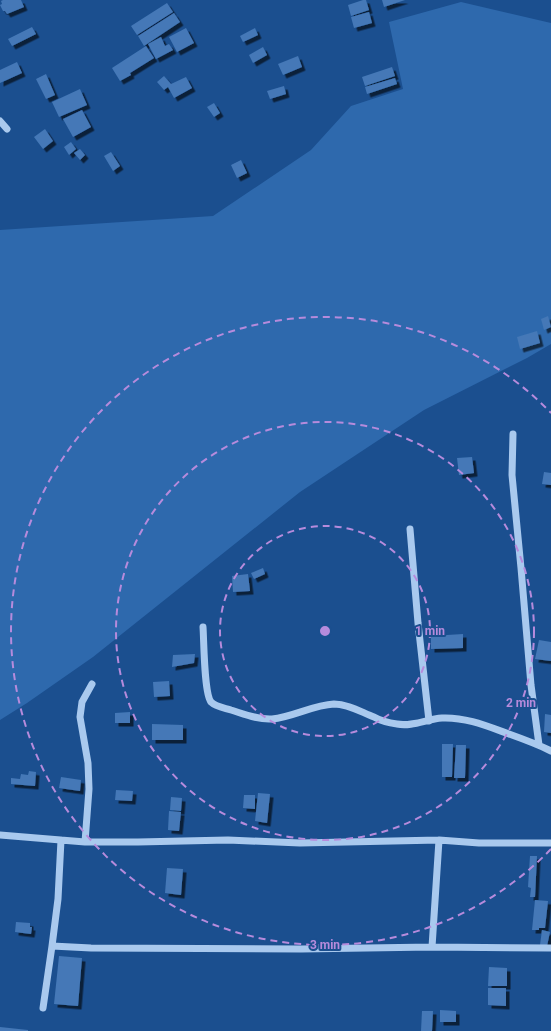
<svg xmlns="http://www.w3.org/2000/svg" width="551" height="1031" viewBox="0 0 551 1031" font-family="Roboto,sans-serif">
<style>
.grass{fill:#2e69ad}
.building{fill:#4478b7;filter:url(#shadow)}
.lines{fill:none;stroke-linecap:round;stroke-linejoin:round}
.minor{stroke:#a9c9ee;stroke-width:7}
.ring{fill:none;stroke:#b68bdc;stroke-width:2;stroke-dasharray:7 5}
.centre{fill:#b68bdc;stroke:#1b4f8f;stroke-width:2}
.ring-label{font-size:12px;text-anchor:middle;font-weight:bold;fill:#b68bdc;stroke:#1b4f8f;stroke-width:4;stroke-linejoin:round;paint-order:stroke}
</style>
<defs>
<filter id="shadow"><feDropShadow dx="3.5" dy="3.5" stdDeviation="0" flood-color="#0009"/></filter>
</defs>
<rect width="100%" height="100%" fill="#1b4f8f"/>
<!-- grass -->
<path class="grass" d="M461,2L551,23V344L527,358L424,410L300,492L93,657L27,703L0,720V230L213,216L311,150L351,106L403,89L389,22Z"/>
<!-- building -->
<path class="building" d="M3,0H21L24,7L7,14L5,11H3L0,5L2,4L1,1Z
M363,0H366L369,10L351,16L348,5Z
M382,0H405L384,7Z
M167,3L173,12L137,35L131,26Z
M369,12L372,23L354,28L351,17Z
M174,13L180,22L144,46L138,36Z
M32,27L36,34L12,46L8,39Z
M186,28L194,43L177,52L169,37Z
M255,28L258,35L243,42L240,36Z
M161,37L165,46L169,44L173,50L156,59L148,44Z
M146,46L154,58L130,73L131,75L120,81L112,68Z
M263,47L267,55L253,63L249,55Z
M298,56L302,67L283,75L278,64Z
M17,62L22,73L0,83V70Z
M392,67L395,76L365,86L362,77Z
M46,74L55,95L46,99L36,79Z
M164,76L171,84L186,77L192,88L174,98L168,87L164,90L157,82Z
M395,78L397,84L367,94L365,87Z
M284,86L286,94L270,99L267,91Z
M80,89L87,105L59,117L52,102Z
M214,103L220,113L214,117L207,107Z
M82,110L91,127L73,137L63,119Z
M45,129L53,141L43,149L34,137Z
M71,142L76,149L69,155L64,147Z
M80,149L85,155L80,160L74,153Z
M111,152L120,166L113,171L104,156Z
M241,160L247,173L237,178L231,165Z
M548,316L551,327L544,330L541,319Z
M537,331L540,343L520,349L517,337Z
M472,457L474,473L459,475L457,458Z
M544,472L551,473V485L542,484Z
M263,568L265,574L254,579L251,573Z
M248,574L250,591L233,592L232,576Z
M463,634V648L431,649V636Z
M539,640L551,642V661L535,659Z
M195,654L194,663L172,667L173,655Z
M169,681L170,696L154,697L153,682Z
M130,712V723H115V713Z
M545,714L551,715V733L544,732Z
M152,724L183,725V740H152Z
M442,744H453L452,777H442Z
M456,745H466L465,778H454Z
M29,771L36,772L35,786L11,784V778L20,779L21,774L28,775Z
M61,777L81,780L80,791L59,788Z
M116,790L133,791L132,801L115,800Z
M258,793L270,794L267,823L255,821Z
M244,795H255V809L243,808Z
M171,797L182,798L181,811L170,810Z
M169,811L181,812L179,831L168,830Z
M530,856H537L535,897H530L531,888L528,887Z
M167,868L183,869L181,895L165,893Z
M535,900L548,901L545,928H539V930H532Z
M16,922L30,923V927H32L31,934L15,932Z
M542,930L550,932L547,946L540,945Z
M59,956L82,958L78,1006L54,1004Z
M489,967L507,968V986H488Z
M488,988H506V1006L488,1005Z
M440,1010L456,1011V1022H440Z
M422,1011H433L432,1031H421Z
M0,1027L28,1030V1031H0Z"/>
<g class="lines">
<!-- minor -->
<path class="minor" d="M0,121L7,129
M513,434L512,475L521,568L531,685L539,745
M410,529L418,623L429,721
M203,627C204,641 204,693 211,702C216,707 225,708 231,710C244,714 258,720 272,719C293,717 313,705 334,704C348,704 361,712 374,717C381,721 389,723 397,724C412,727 427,719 442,718C466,717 487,726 509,734C523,739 537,744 551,751
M0,835L85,842H138L228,840L300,843L439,840L479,843H551
M439,840L432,947L551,948
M85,842L89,789L88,763L80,717L82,702L92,684
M52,946L58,899L61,840
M43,1008L52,946L91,948L301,949L432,947"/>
</g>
<!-- distance rings -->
<g class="ring">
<circle cx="325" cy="631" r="105"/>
<circle cx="325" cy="631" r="209"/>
<path d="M551 849A314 314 0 1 1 551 413"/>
</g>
<circle cx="325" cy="631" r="6" class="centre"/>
<g class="ring-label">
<text x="430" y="635">1 min</text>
<text x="521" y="707">2 min</text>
<text x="325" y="949">3 min</text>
</g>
</svg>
